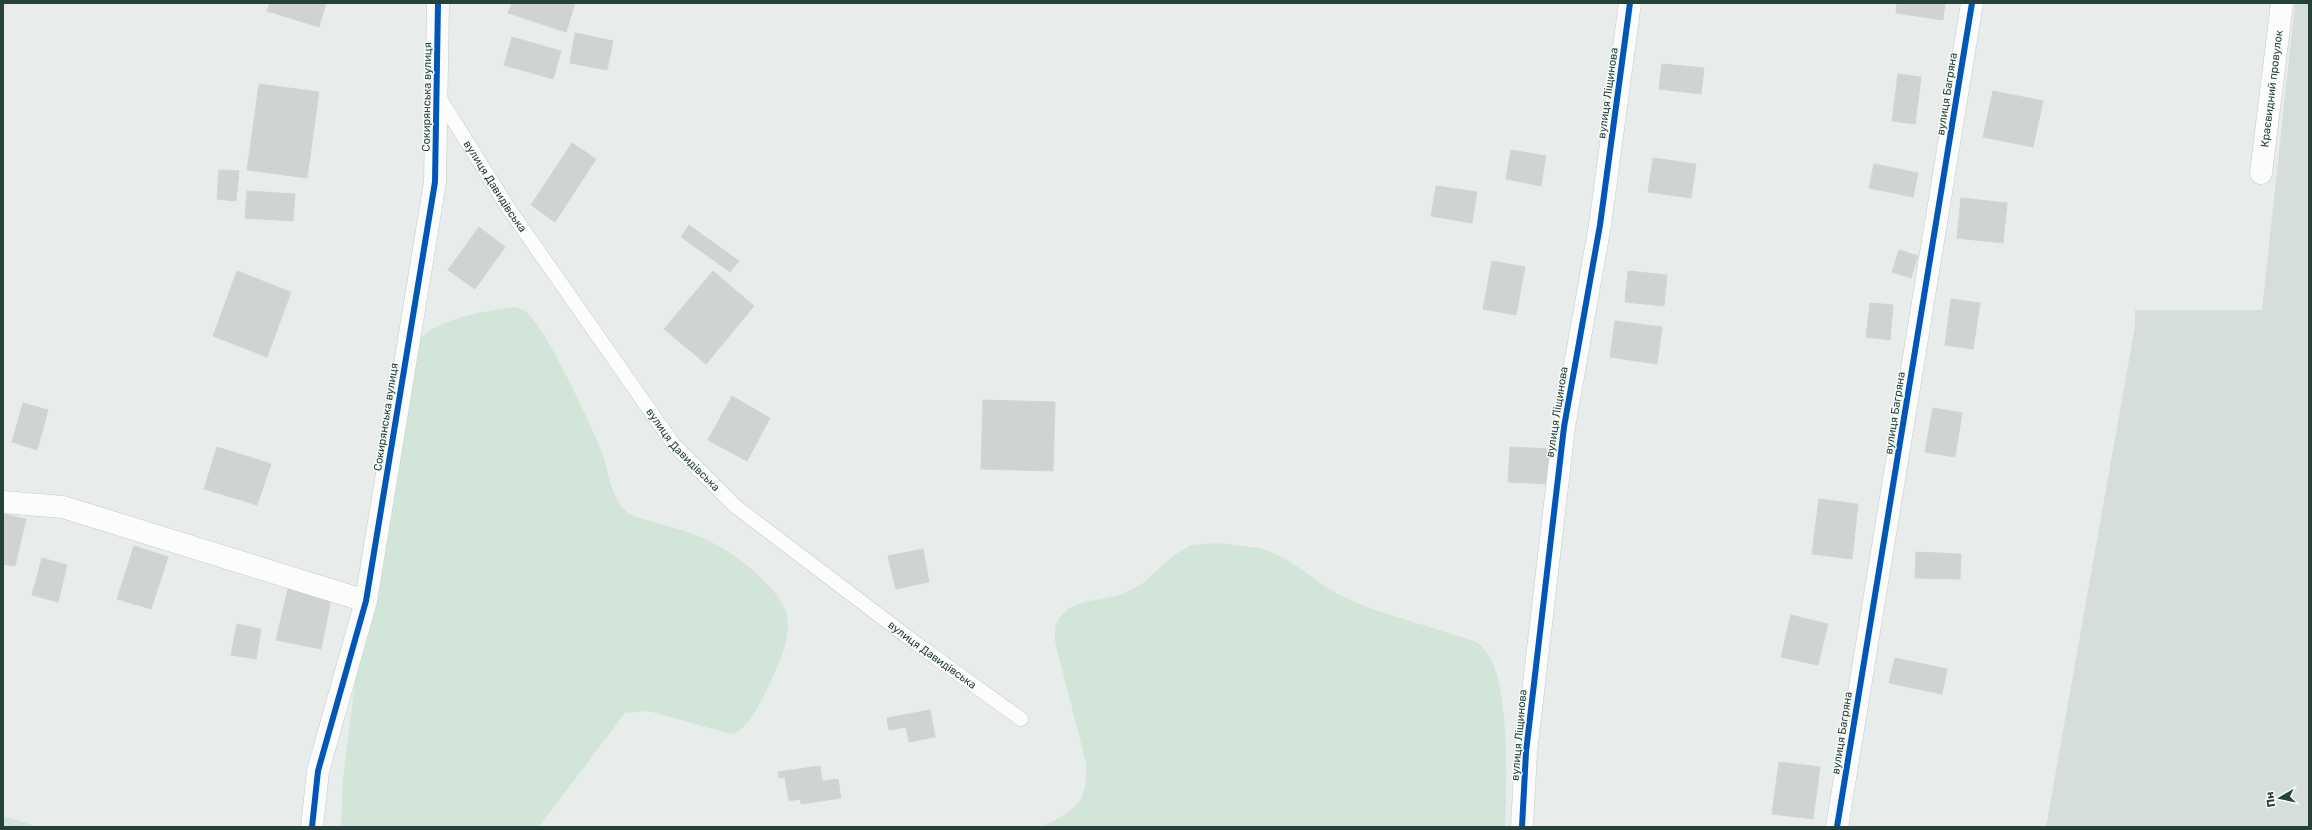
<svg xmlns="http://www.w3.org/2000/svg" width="2312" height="830" viewBox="0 0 2312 830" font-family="Rubik,sans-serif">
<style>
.built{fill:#d6dedb}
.green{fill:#d1e6d8}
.building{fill:#cfd4d2;stroke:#d1d6d4}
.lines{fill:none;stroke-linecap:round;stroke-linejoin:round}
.service-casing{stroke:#c5cac8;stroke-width:15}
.minor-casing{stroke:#c5cac8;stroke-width:23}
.service{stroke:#fcfcfc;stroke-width:14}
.minor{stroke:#fcfcfc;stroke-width:22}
.cycleway-casing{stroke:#f7fbf9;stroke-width:8}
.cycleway{stroke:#0057b8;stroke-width:6}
.labels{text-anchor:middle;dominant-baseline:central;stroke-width:3;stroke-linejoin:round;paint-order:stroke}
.street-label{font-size:11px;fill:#24423a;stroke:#f7fbf9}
</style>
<rect width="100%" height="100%" fill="#e8edeb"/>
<!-- built -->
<path class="built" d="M2295,3H2309V827H2046L2135,326V310H2262Z"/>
<!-- green -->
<path class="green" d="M515,307C518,308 523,309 526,312C545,325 591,425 601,450C610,472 609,500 631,515C654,523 680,528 703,538C730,549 787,591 788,622C789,643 778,665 770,683C761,700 750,730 731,734L648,711L625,713L539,827H341L343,778L354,690L385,491L417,342C436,318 485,311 515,307Z
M1217,543L1259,548L1272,552L1286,559L1335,593L1372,609L1477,642C1483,648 1488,653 1492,661C1509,698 1507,785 1505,827H1042C1076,809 1088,803 1086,763L1055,642V627L1059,618L1069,608L1084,602L1121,595L1143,583L1174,555L1192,545Z
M3,816L39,827H3Z"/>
<!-- building -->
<path class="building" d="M270,3H326L319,27L267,11Z
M512,3H575L566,32L508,13Z
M1897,3H1945L1943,20L1896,13Z
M575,33L613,41L607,70L570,63Z
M512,37L561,51L553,79L504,65Z
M1662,64L1704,68L1701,94L1659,89Z
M1898,74L1921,77L1915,124L1892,121Z
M259,84L319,92L307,178L247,170Z
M1993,91L2043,101L2033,147L1983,137Z
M572,143L596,159L555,222L531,205Z
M1511,150L1546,156L1541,186L1506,179Z
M1653,158L1696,164L1691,198L1648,192Z
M1874,164L1918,173L1913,197L1869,188Z
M219,170L239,171L236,201L217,199Z
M1436,186L1477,192L1472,223L1431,216Z
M247,191L295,194L293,221L245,218Z
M1961,198L2007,203L2003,243L1957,238Z
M689,225L739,261L730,272L681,237Z
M479,227L505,247L475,289L448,270Z
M1899,250L1918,256L1911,278L1892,272Z
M1492,261L1525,267L1516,315L1483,309Z
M237,271L291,292L267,357L213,336Z
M713,271L754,306L706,364L664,329Z
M1628,271L1667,275L1664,306L1625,302Z
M1951,299L1980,303L1973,349L1945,345Z
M1870,303L1893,305L1890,340L1866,337Z
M1615,321L1662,327L1657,364L1610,357Z
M732,396L770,418L747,461L708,440Z
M983,400L1055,402L1053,471L981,469Z
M23,403L48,410L37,450L12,442Z
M1933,408L1962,413L1955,457L1925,452Z
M217,447L271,464L257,505L204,489Z
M1510,447L1551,449L1549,484L1508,482Z
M1819,499L1858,504L1852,559L1812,554Z
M3,514L26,519L15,566L3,564Z
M134,546L168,557L151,609L117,599Z
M923,549L929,582L896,589L888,556Z
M1916,552L1961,554L1960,579L1915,578Z
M42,558L67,565L58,602L32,595Z
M288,589L331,599L321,649L276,640Z
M1791,615L1828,624L1818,665L1781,657Z
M237,624L261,629L256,659L231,655Z
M1895,658L1947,669L1942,694L1889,683Z
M930,710L935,737L909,742L906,727L889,730L887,718Z
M1779,762L1820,767L1813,819L1772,814Z
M820,766L822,781L838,779L841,798L801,804L800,799L789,801L785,777L779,778L778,772Z"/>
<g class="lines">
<!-- service casing -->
<g class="service-casing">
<g id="service">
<path id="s1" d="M437,94L509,209L674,445L735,506L917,644L1021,719"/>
</g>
</g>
<!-- minor casing -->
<g class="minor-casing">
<g id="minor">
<path id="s2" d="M2261,173L2282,3"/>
<path d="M3,502L63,507L366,601"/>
<path d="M312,827L318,771L366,601L435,182L438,3"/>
<path d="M1522,827L1526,752L1564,427L1600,225L1630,3"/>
<path d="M1837,827L1972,3"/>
</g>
</g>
<!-- service -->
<use href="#service" class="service"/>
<!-- minor -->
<use href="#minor" class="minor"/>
<!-- cycleway casing -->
<g class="cycleway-casing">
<path id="cycleway" d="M312,827L318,771L366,601L435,182L438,3
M1522,827L1526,752L1564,427L1600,225L1630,3
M1837,827L1972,3"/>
</g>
<!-- cycleway -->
<use href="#cycleway" class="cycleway"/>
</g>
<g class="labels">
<!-- street labels -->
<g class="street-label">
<text stroke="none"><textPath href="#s2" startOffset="85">Краєвидний провулок</textPath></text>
<text transform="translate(1608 93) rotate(-82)">вулиця Ліщинова</text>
<text transform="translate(1947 94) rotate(-81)">вулиця Багряна</text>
<text transform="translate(427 97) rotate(-89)">Сокирянська вулиця</text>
<text stroke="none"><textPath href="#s1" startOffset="109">вулиця Давидівська</textPath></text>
<text transform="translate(1557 412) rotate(-81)">вулиця Ліщинова</text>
<text transform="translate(1895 413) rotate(-81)">вулиця Багряна</text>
<text transform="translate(386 417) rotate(-81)">Сокирянська вулиця</text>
<text stroke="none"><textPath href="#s1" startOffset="433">вулиця Давидівська</textPath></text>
<text stroke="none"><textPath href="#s1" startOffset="757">вулиця Давидівська</textPath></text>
<text transform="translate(1842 733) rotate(-81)">вулиця Багряна</text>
<text transform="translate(1519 735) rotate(-85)">вулиця Ліщинова</text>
</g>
</g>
<!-- border -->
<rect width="2312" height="830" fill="none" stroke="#24423a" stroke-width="8"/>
<!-- north arrow -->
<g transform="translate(2280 798) rotate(261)" stroke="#f7fbf9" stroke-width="3" paint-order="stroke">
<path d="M0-3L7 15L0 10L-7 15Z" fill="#24423a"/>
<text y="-6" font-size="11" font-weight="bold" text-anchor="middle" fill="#24423a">Пн</text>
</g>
</svg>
